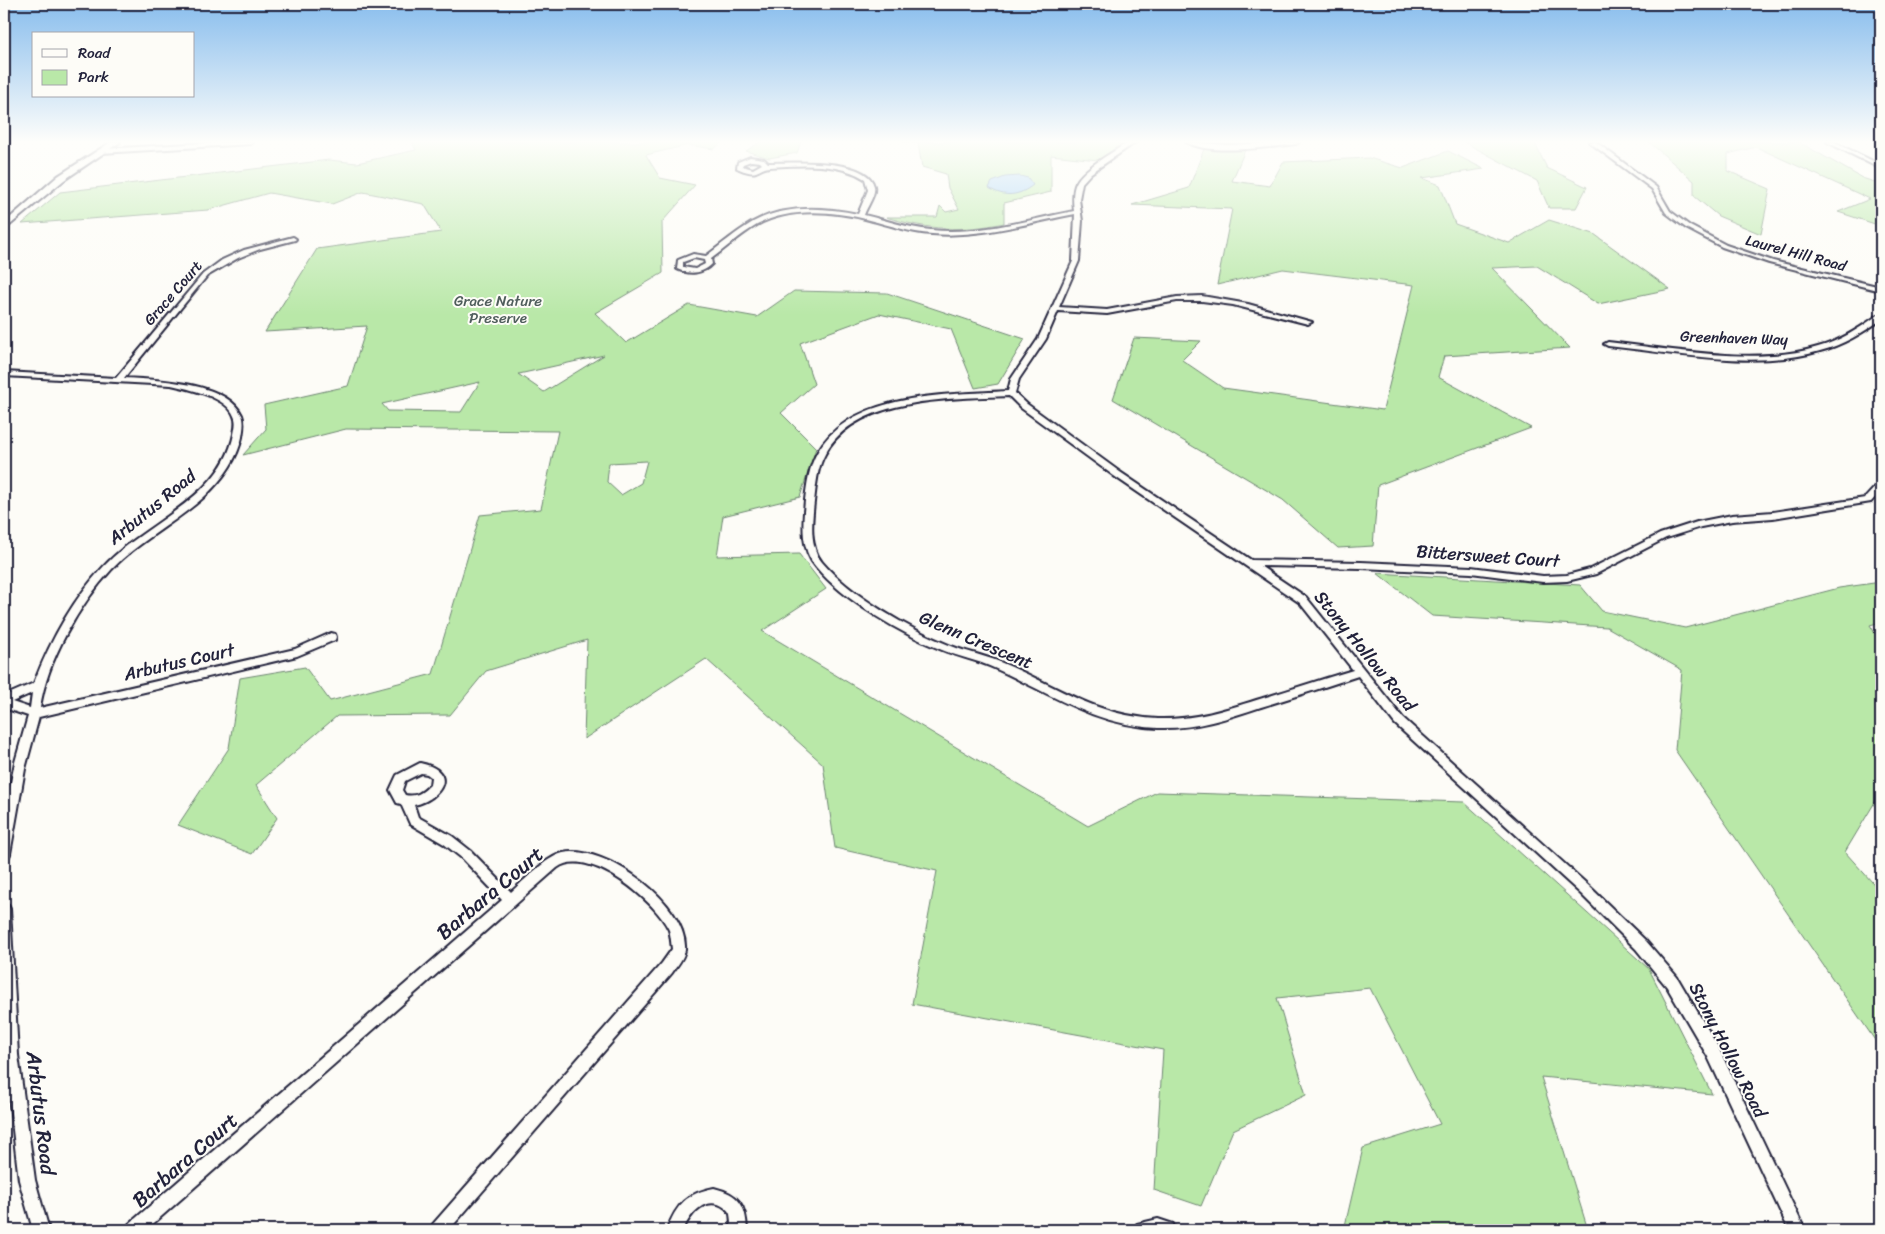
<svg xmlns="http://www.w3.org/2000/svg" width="1885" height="1234" viewBox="0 0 1885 1234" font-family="Sriracha,sans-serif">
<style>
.green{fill:#b9e8a8;stroke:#6e8572;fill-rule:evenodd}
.water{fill:#98caf4;stroke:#6987aa}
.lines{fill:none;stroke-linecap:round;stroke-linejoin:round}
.street-casing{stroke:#22223b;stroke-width:4}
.secondary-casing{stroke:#22223b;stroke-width:4}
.street{fill:#fdfcf7;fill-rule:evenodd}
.secondary{fill:#fdfcf7;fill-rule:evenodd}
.labels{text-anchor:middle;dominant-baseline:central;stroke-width:4;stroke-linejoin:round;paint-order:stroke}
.far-street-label{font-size:15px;fill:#22223b;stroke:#fdfcf7}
.far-park-label{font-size:15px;fill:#4f5d5c;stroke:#fdfcf7}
.street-label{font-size:18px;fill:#22223b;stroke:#fdfcf7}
.near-street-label{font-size:21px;fill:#22223b;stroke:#fdfcf7}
</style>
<rect width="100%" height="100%" fill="#fdfcf7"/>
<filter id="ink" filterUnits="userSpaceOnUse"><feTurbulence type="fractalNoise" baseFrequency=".02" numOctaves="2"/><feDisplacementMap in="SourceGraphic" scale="10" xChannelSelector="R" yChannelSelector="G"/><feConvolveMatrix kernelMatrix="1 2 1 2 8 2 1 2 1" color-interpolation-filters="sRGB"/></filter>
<g filter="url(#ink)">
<!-- green -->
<path class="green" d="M412,142H722L714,149L688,145L646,155L660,178L695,185L662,222L663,273L595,313L626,343L689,305L757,317L794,291L887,293L1025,339L998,384L975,388L951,329L879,314L800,343L814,384L781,413L816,448L800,497L723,516L717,556L799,554L826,589L762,631L1088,826L1157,792L1464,802L1649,969L1712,1094L1541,1077L1588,1230H1344L1363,1148L1440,1124L1370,988L1277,998L1306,1095L1233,1130L1201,1206L1154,1190L1163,1050L912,1004L937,871L835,848L823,764L706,659L584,739L587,640L486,671L450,715L337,716L256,785L277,818L252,854L178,825L229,748L240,678L305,667L330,701L433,674L480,515L541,509L558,431L346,429L243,455L266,429L264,405L348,386L367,326L265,332L317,249L441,232L424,204L363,192L332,204L269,193L208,210L22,224L60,192L329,160L357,163L416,150ZM604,355L544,392L518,374H519ZM480,382L461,412L388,411L382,404ZM647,461L641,483L621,495L607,482L609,463Z
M760,142H801L797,153L769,158L746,151Z
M902,142H1124L1098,160L1051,155V192L1004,203V223C962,232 927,230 886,217H937L940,206L946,212L959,209L948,188L946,174L922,167L918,143Z
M1464,142H1534L1547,168L1587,187L1576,208H1549L1537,181Z
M1649,142H1799L1862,178L1881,184V226L1838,212L1870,199L1756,147L1728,154V171L1770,189L1761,234L1718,216L1694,196V181Z
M1204,149L1245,150L1232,181L1270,186L1283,162L1369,158L1403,168L1448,151L1484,169L1422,178L1440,185L1455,224L1509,243L1549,220L1594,234L1670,289L1598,304L1537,266L1492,268L1570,348L1444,356L1438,377L1531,428L1378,485L1373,546L1338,548L1283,500L1113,399L1134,338L1201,341L1182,360L1223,388L1383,410L1414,285L1283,269L1217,285L1232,209L1132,205L1189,188Z
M1377,573L1580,585L1602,611L1685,628L1839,588L1881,582V622L1870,625L1881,643V792L1845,852L1881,892V1049L1675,750L1682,670L1607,627L1432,616Z"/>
<!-- water -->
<path class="water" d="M1020,176L1028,178L1033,185C1019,196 1005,198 989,188L992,182L1005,177Z"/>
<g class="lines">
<!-- street casing -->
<g class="street-casing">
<path id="street" d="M223,142H253L250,144L101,153L98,151L101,149Z
M1129,142H1136L1091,173L1082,183L1079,199L1082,221L1079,261L1059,307L1107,310L1177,297L1202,296L1248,304L1312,322L1308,324L1233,305L1202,301H1177L1107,314L1058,311L1046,339L1019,379L1015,393L1027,404L1120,472L1251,560L1361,562L1471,567L1543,576L1567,575L1590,569L1660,534L1697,522L1732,515L1773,512L1865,498L1878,484L1881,483V491L1871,502L1773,518L1732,521L1701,527L1666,538L1596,574L1567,581L1543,582L1471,573L1361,568L1260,566L1306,597L1403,718L1589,886L1646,941L1677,977L1718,1047L1805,1230H1789L1708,1057L1667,987L1636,949L1581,894L1395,724L1358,676C1325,687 1293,697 1261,707C1225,719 1196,729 1158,728C1094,725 1050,693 994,668C977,660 959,657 942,650C902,634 843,600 816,567C800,548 803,523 805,500C807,484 809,466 818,451C853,392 947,395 1008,391L1011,379L1038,339L1073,261L1075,214C1028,223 980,238 932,234C910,233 890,225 869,220C834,211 790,207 757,225C740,235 726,248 711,259L712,264C703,274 689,275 677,269L678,260L693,254L706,256C721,245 736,232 753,222C784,205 824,207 858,214L868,190L865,179C839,162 800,165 770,167C765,167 761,170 756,172C750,174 742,170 737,168L738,162L750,157L764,159L768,163C790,163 867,157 874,186C876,195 867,206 864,215C886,220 908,228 931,230C979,235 1027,220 1074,211C1073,202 1072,191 1076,183C1083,168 1115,151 1129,142ZM751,161L760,162L762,164L753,169L742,166L743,164ZM694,258L704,260L705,264L695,269L683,267V262ZM1009,396L1021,408L1114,476L1300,603L1353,670C1323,679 1293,689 1263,698C1227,709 1197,720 1158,719C1094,716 1056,685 1000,662C983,655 966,652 949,645C909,629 850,595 822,562C809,546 812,521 814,502C816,486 817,468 825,454C855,396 953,399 1009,396Z
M1186,142L1228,145L1299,142L1296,144C1267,147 1211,156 1186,142Z
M1589,142H1596L1656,187L1670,211L1690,226L1726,245L1773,261L1881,287V291L1769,263L1722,247L1686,228L1666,213L1652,189Z
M1827,142H1834L1881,165V169Z
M293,237L296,239L295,240L260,249L238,258L207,276L124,378C155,380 226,381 242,415C245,422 243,430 242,437C237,461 221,481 204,497C175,523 139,541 112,569C79,605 47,660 40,708L295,649L331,633L335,634L336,637L335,640L297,656L39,717L25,769L10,854L8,858L4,859V817L15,762L28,716L4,708V696L34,683C50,641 73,599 104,566C145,522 221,499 234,434C235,428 237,422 234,416C227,397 189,389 171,385L4,376V372L116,378L203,274L222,260L244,250ZM32,693L30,708L12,702Z
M1878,315H1881V320C1862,333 1843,345 1820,351C1757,370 1673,353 1608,346L1604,344L1608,342C1672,349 1756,366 1818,347C1840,341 1860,328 1878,315Z
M420,763C459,771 442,799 414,805L418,817L452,836L471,851L511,892C524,881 546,857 563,853C606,844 688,904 685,949C685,957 676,967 672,973L449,1230H431L433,1224L662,963L672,949C671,943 671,936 669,930C656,901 588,845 557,868L146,1230H127L129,1224L502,900L463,859L444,844L410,824L401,804L397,803L390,790L397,775ZM421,773L427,774L431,777L430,785C422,793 416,797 405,795L402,790L405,781Z
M4,903L8,905L10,909L18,1055L35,1180L49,1230H33L19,1180L4,1055Z
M714,1188C739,1194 746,1205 747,1230H731C731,1225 731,1219 730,1214C728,1209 723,1206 718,1204C701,1199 689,1217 683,1230H667C676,1205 687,1193 714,1188Z
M1158,1219L1173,1224L1175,1230H1135L1137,1224Z"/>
</g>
<!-- secondary casing -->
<g class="secondary-casing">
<path id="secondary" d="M111,142H120L64,180L4,230V223L58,176Z"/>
</g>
<!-- street -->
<use href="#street" class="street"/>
<!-- secondary -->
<use href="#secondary" class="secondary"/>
</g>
</g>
<!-- sky -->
<linearGradient id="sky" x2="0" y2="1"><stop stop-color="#88bded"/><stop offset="0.45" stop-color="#fefefb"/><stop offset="1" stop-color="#fefefb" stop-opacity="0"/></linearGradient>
<rect width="1885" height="315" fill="url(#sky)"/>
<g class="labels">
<!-- far-street labels -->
<g class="far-street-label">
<text transform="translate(1796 253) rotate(15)">Laurel Hill Road</text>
<text transform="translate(173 293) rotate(-49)">Grace Court</text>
<text transform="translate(1734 338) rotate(2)">Greenhaven Way</text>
</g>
<!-- far-park labels -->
<g class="far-park-label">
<text x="498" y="301">Grace Nature<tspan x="498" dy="17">Preserve</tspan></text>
</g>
<!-- street labels -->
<g class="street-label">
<text transform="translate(152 507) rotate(-39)">Arbutus Road</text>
<text transform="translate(1488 556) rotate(4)">Bittersweet Court</text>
<text transform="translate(976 640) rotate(23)">Glenn Crescent</text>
<text transform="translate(1365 651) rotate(51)">Stony Hollow Road</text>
<text transform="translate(179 662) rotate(-13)">Arbutus Court</text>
<text transform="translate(1728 1050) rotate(63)">Stony Hollow Road</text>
</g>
<!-- near-street labels -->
<g class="near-street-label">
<text transform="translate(490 893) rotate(-40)">Barbara Court</text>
<text transform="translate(41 1113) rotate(83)">Arbutus Road</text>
<text transform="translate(185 1160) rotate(-41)">Barbara Court</text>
</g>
</g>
<!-- margin -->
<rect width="1885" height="1234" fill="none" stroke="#fdfcf7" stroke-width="20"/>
<rect x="10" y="10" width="1865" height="1214" fill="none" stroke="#22223b" stroke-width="2" filter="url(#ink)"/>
<!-- legend -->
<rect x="32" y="32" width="162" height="65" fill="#fdfcf7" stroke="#a5a5ac"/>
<rect x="42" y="49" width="25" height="8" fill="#fdfcf7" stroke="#a5a5ac"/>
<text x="78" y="58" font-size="15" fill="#22223b">Road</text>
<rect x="42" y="70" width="25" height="15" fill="#b9e8a8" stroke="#a5a5ac"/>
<text x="78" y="82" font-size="15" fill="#22223b">Park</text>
</svg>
